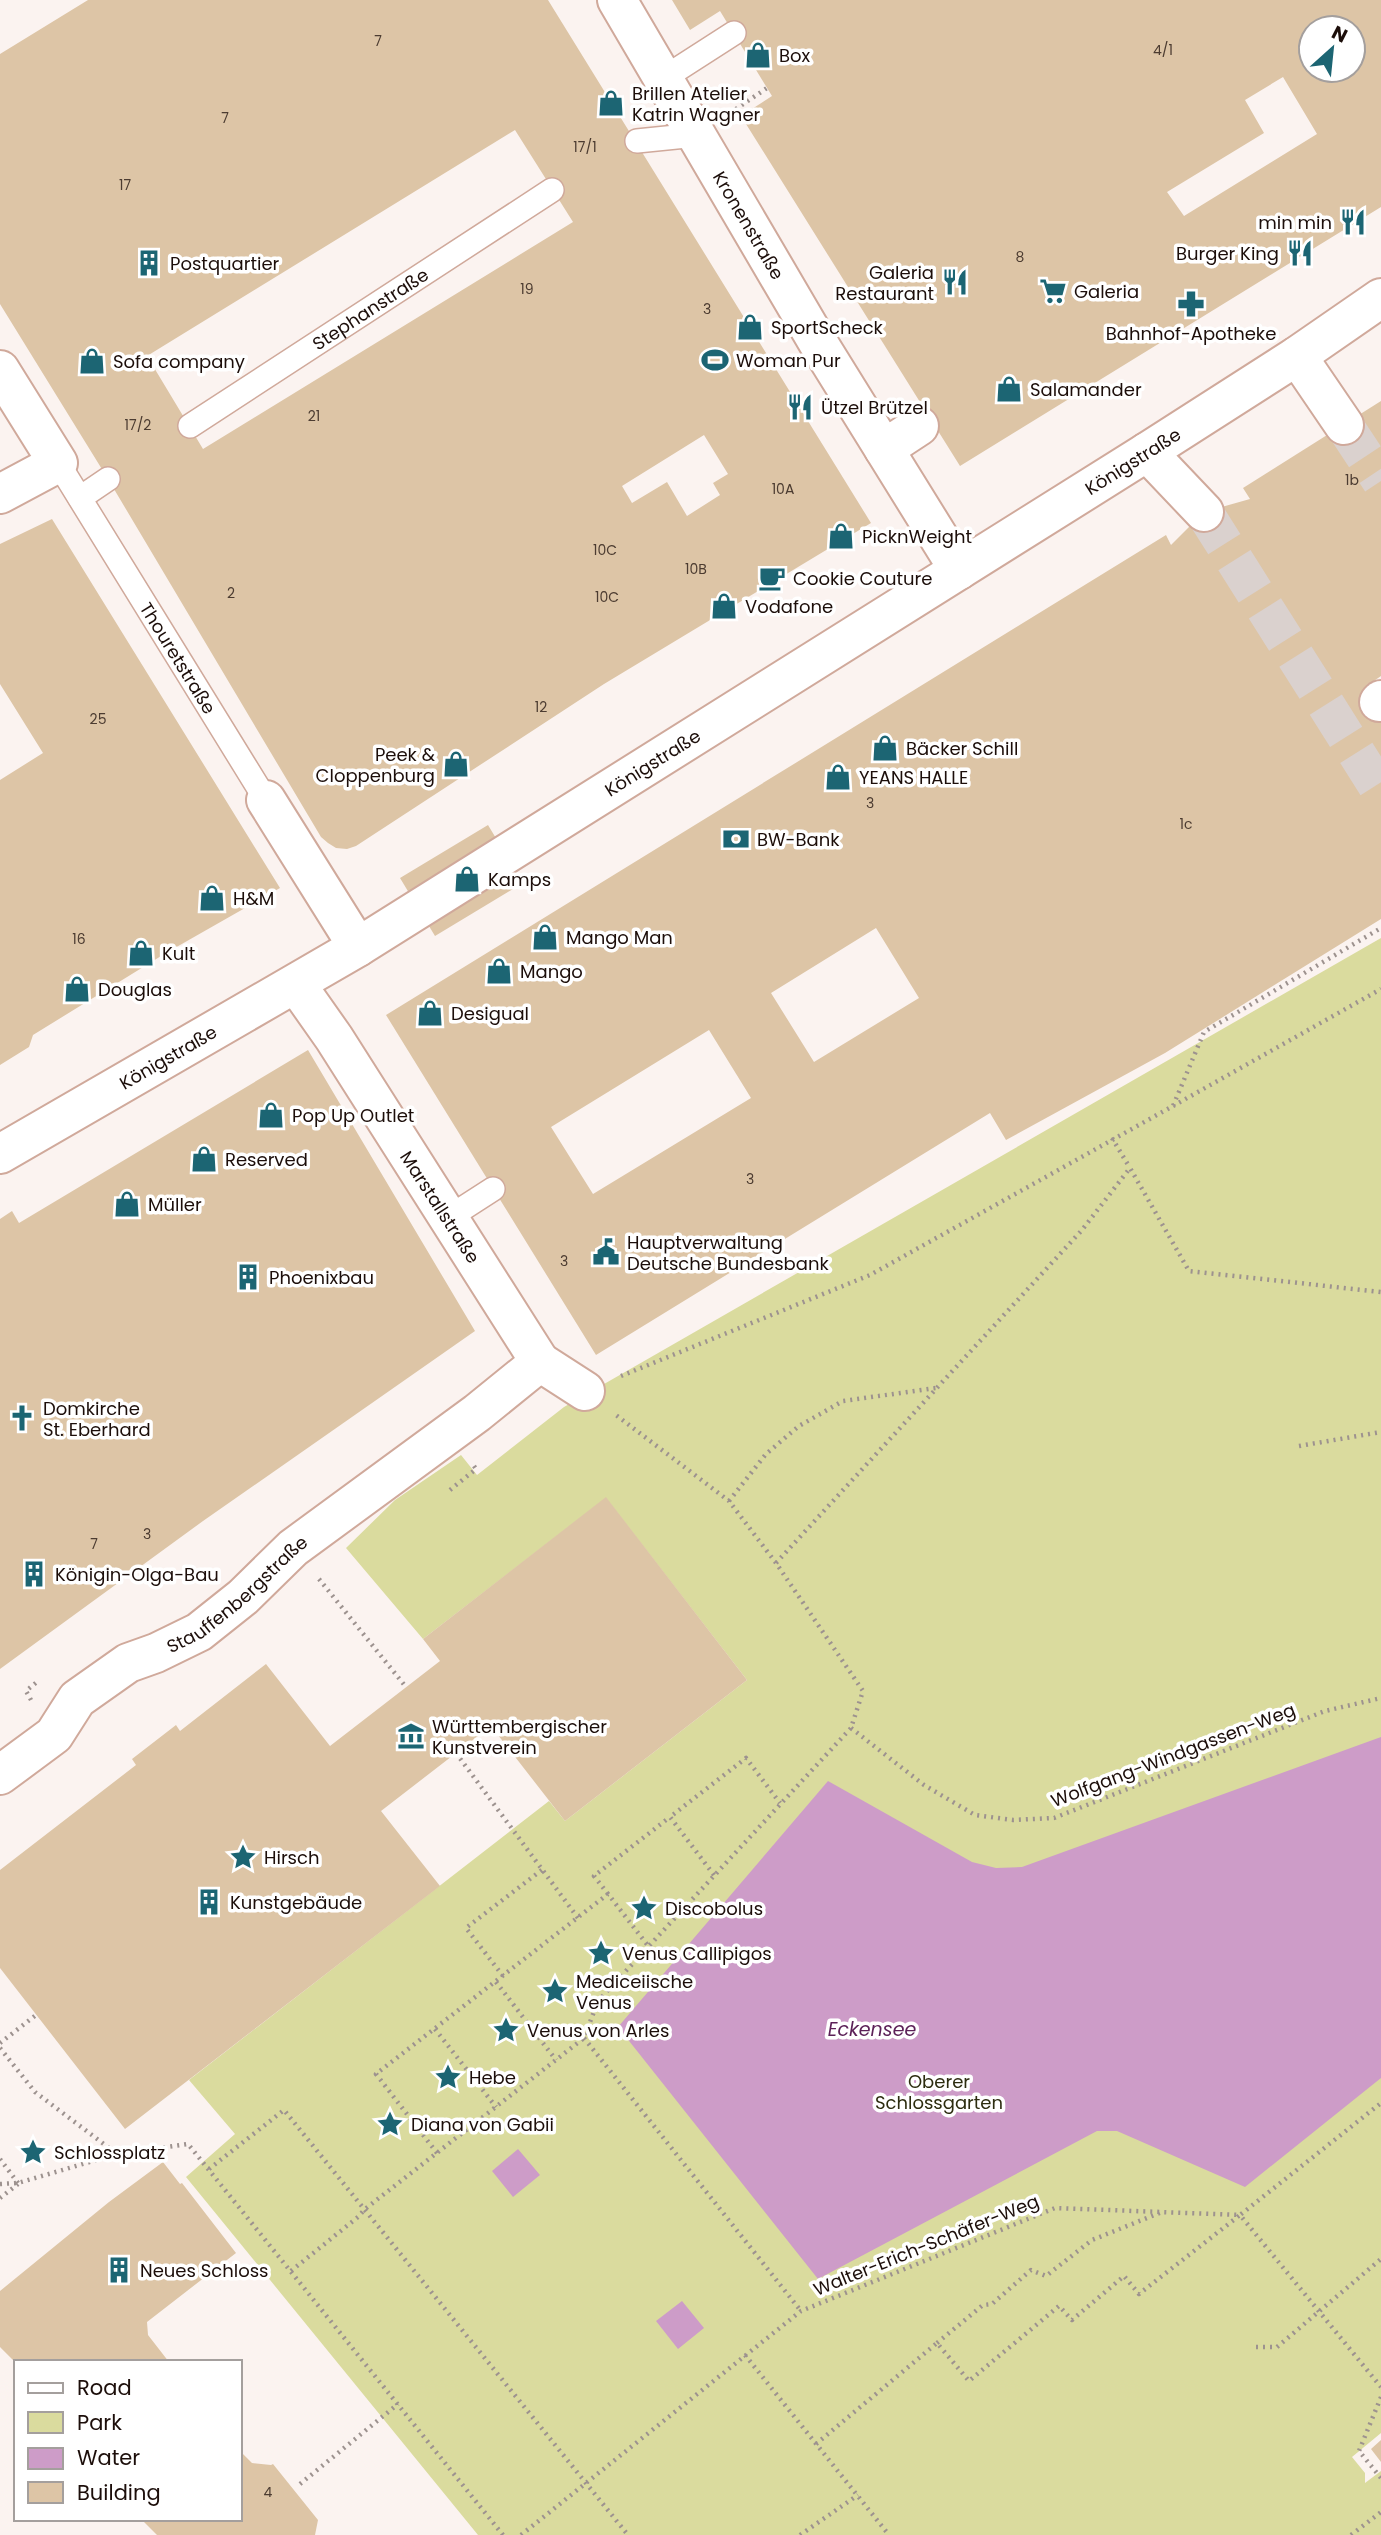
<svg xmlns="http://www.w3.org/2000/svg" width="1381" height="2535" viewBox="0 0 1381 2535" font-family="Poppins,sans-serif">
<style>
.green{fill:#dadb9e}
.water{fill:#cd9cc8}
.building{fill:#ddc5a6;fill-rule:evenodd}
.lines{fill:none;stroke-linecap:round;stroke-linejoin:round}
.street-tunnel{stroke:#dad1ce;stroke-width:38;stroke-dasharray:38 19;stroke-linecap:butt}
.lane-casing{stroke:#d0a99b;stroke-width:26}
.street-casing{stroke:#d0a99b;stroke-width:42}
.path{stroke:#9d928f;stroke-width:4.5;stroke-dasharray:2 5;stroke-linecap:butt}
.lane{stroke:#fff;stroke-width:23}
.street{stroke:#fff;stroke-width:38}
.labels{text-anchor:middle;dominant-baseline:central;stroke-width:7;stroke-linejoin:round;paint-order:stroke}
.number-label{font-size:14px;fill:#4c3c31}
.poi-label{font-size:18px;fill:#1c0e0a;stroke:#fff;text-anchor:start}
.street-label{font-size:18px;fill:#1c0e0a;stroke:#fff}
.park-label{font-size:18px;fill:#2c2c0f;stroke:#fff}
.water-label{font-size:19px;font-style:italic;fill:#5c2158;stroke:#fff}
</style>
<rect width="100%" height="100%" fill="#fbf3f0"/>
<!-- green -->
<path class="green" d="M1381,938V2433L1352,2457L1365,2473V2483L1381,2471V2535H478L186,2177L235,2134L189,2080L549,1801L565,1821L747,1680L606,1498L423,1639L346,1548L395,1500L461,1455L477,1475L564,1407Z"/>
<!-- water -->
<path class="water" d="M1381,1737V2078L1245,2187L1117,2131H1097L818,2279L618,2027L828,1781L972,1862L996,1868L1022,1867Z
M518,2149L540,2175L513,2197L492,2171Z
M682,2301L704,2328L678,2349L656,2321Z"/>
<!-- building -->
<path class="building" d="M88,0H548L871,523L604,684L356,846L347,849L336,848L328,843L321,837L108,479L0,304V54ZM515,130L573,222L203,449L147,356ZM704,435L728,474L713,483L720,495L687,516L667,482L632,503L622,486Z
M672,0H1381V207L960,466L741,116L772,96L720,11L690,30ZM1311,28H1353V70H1311ZM1283,77L1317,134L1184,216L1167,192L1264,133L1245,100Z
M1381,401V676L1368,685L1381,705V919L1165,1053L1006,1140L990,1113L596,1355L386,1015L1166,535L1171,545L1204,512L1250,499L1243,488ZM876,928L919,998L814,1062L771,993ZM709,1030L751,1098L593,1194L551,1127Z
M52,519L280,888L166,953L33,1035L29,1047L0,1065V780L43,753L0,684V544Z
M488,825L523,883L435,936L400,878Z
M308,1050L475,1331L203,1521L0,1669V1219L12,1211L19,1223Z
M606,1497L747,1680L565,1821L491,1726L381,1811L440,1886L125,2129L0,1968V1870L136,1765L132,1759L176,1725L180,1731L266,1664L330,1746L440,1661L423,1639Z
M163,2162L180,2184L182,2183L236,2253L147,2322L148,2335L169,2362H15L0,2347V2291L109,2202Z
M1381,2440V2462L1371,2449Z
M240,2451L252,2463L271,2465L273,2464L318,2520L315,2535H157L141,2519H240Z"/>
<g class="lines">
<!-- street-tunnel -->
<path class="street-tunnel" d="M1344,425L1381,481
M1204,512L1381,792"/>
<!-- lane casing -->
<g class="lane-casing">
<g id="lane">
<path d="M664,78L734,33"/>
<path d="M637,141L696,135"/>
<path id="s1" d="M190,426L552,190"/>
<path id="s2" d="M58,463L266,800"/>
<path d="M80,498L108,479"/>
<path d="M448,1218L493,1189"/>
</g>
</g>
<!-- street casing -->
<g class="street-casing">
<g id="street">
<path id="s3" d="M617,0L817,341L959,570"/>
<path d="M1297,356L1344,425"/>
<path d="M0,370L58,463L0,494"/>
<path d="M884,449L919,426"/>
<path d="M1147,452L1204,512"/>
<path d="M1379,702L1381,700"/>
<path d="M266,800L358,947"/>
<path id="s4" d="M0,1154L358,947L1147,452L1297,356L1381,298"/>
<path d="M540,1362L585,1391"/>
<path id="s5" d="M0,1775L54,1735L77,1699L128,1663L156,1653L199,1632L243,1597L293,1548L477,1413L540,1362L334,1038L296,984"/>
</g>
</g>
<!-- path -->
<path class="path" d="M730,113L767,88
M1173,1106L1381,989
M1112,1138L1130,1168
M621,1376L870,1275L1173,1106L1204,1032L1381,928
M1299,1446L1381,1432
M450,1490L476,1469L474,1466
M729,1501L766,1454L799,1426L843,1401L936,1388
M776,1563L1082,1230L1130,1168L1189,1271L1381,1292
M319,1579L406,1687
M31,1700L26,1691L38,1681
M851,1728L924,1785L975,1815L1013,1820L1054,1818L1325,1711L1381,1698
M456,1753L578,1918
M714,1875L670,1817L746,1758L780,1803
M608,1894L594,1876L670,1817
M503,1976L466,1928L543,1869
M496,1982L556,2060
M435,2029L496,2107
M584,2038L801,2311
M0,2043L36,2015
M0,2048L35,2092L117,2154
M437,2153L376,2074L608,1894L649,1947
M0,2159L18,2183
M209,2169L284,2110L628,2535
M0,2184L18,2183L117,2154L188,2144L503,2535
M0,2198L18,2184
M291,2271L358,2217L365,2209L584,2038L598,2001L851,1728L863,1691L776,1563L729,1501L616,1415
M937,2343L983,2305L992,2304L1031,2270L1046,2276L1092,2240L1162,2212
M1256,2347H1277L1381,2259
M745,2355L889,2535
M1381,2397L1359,2451L1381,2478
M816,2444L937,2343L969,2381L1059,2306L1072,2320L1124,2276L1139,2294L1240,2215L1381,2387
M300,2484L398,2404
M521,2535L801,2311L1055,2208L1240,2215L1381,2103
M800,2535L858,2495
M1351,2535L1381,2512"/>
<!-- lane -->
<use href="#lane" class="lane"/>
<!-- street -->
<use href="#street" class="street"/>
</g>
<!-- icons -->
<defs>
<g id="shop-bare" transform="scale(2.1)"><path d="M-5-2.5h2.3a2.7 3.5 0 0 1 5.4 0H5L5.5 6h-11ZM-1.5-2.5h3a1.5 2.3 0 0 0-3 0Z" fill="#1c6573" stroke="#fff" stroke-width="2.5" paint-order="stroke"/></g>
<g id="restaurant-bare" transform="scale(2.1)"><path d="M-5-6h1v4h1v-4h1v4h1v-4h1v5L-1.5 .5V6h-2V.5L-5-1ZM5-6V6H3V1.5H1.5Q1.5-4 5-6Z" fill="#1c6573" stroke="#fff" stroke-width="2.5" paint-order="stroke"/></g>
<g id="building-bare" transform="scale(2.1)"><path d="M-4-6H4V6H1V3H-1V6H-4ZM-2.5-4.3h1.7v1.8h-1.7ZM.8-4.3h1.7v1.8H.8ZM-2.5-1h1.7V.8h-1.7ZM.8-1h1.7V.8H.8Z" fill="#1c6573" stroke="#fff" stroke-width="2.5" paint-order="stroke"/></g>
<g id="supermarket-bare" transform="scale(2.1)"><path d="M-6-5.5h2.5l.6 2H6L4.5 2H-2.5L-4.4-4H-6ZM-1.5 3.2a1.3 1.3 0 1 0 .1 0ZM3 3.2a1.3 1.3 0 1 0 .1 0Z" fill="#1c6573" stroke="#fff" stroke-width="2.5" paint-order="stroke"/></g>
<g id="pharmacy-bare" transform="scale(2.1)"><path d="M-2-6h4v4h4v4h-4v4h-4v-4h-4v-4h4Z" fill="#1c6573" stroke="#fff" stroke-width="2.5" paint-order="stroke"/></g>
<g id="stadium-bare" transform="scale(2.1)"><path d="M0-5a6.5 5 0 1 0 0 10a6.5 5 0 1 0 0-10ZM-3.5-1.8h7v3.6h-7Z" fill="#1c6573" stroke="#fff" stroke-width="2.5" paint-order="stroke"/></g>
<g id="cafe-bare" transform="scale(2.1)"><path d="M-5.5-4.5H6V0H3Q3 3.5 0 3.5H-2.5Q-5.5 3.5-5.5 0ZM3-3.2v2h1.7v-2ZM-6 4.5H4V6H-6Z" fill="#1c6573" stroke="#fff" stroke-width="2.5" paint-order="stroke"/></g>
<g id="bank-bare" transform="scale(2.1)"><path d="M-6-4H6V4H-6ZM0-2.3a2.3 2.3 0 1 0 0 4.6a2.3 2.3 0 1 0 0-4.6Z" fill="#1c6573" stroke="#fff" stroke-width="2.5" paint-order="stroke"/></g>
<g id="civic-bare" transform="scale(2.1)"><path d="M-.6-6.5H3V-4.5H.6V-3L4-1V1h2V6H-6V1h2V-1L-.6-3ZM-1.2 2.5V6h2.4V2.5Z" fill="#1c6573" stroke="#fff" stroke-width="2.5" paint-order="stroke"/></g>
<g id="church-bare" transform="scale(2.1)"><path d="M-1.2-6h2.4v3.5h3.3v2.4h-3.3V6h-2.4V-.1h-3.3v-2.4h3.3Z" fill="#1c6573" stroke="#fff" stroke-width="2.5" paint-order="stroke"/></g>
<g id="museum-bare" transform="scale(2.1)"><path d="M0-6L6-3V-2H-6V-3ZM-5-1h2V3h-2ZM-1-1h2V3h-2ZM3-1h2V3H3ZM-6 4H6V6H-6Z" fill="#1c6573" stroke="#fff" stroke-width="2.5" paint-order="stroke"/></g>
<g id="sight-bare" transform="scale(2.1)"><path d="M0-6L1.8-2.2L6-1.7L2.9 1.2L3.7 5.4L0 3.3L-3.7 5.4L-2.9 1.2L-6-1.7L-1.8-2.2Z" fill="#1c6573" stroke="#fff" stroke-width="2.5" paint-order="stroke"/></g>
</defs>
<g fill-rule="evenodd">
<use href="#shop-bare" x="758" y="55"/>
<use href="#shop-bare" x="611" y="103"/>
<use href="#restaurant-bare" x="1353" y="222"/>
<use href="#restaurant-bare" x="1300" y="253"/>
<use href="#building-bare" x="149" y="263"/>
<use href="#restaurant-bare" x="955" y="282"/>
<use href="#supermarket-bare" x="1053" y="291"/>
<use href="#pharmacy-bare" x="1191" y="304"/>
<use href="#shop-bare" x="750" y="327"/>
<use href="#stadium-bare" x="715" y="360"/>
<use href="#shop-bare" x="92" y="361"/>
<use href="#shop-bare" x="1009" y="389"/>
<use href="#restaurant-bare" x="800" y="407"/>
<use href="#shop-bare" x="841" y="536"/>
<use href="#cafe-bare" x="772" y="578"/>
<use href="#shop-bare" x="724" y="606"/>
<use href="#shop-bare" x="885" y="748"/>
<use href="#shop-bare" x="456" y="764"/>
<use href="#shop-bare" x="838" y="777"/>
<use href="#bank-bare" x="736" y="839"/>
<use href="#shop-bare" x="467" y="879"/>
<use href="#shop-bare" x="212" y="898"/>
<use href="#shop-bare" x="545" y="937"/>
<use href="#shop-bare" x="141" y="953"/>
<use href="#shop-bare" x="499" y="971"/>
<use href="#shop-bare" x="77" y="989"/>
<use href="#shop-bare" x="430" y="1013"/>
<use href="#shop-bare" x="271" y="1115"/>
<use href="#shop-bare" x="204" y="1159"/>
<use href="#shop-bare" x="127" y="1204"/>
<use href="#civic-bare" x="606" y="1252"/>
<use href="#building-bare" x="248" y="1277"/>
<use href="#church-bare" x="22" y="1418"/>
<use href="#building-bare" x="34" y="1574"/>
<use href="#museum-bare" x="411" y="1736"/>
<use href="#sight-bare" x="243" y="1857"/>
<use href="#building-bare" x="209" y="1902"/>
<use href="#sight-bare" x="644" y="1908"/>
<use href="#sight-bare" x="601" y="1953"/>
<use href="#sight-bare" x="555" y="1991"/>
<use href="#sight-bare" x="506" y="2030"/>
<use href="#sight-bare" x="448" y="2077"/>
<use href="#sight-bare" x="390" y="2124"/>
<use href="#sight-bare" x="33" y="2152"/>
<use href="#building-bare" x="119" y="2270"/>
</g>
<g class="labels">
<!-- number labels -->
<g class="number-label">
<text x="378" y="41">7</text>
<text x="1163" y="50">4/1</text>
<text x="225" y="118">7</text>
<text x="585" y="147">17/1</text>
<text x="125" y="185">17</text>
<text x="1020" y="257">8</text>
<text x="527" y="289">19</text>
<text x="707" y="309">3</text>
<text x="314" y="416">21</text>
<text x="138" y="425">17/2</text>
<text x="1352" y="480">1b</text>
<text x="783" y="489">10A</text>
<text x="605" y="550">10C</text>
<text x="696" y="569">10B</text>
<text x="231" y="593">2</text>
<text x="607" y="597">10C</text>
<text x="541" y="707">12</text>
<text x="98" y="719">25</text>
<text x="870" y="803">3</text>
<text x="1186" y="824">1c</text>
<text x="79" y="939">16</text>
<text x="750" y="1179">3</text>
<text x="564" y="1261">3</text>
<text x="147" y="1534">3</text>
<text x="94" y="1544">7</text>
<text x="268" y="2492">4</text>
</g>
<!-- poi labels -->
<g class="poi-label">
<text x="779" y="55">Box</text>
<text x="632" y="93">Brillen Atelier<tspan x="632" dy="21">Katrin Wagner</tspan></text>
<text x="1332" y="222" text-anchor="end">min min</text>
<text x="1279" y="253" text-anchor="end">Burger King</text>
<text x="170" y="263">Postquartier</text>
<text x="934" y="272" text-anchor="end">Galeria<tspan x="934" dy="21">Restaurant</tspan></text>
<text x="1074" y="291">Galeria</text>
<text x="771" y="327">SportScheck</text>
<text x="1191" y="333" text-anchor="middle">Bahnhof-Apotheke</text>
<text x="736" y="360">Woman Pur</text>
<text x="113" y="361">Sofa company</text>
<text x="1030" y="389">Salamander</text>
<text x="821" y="407">Ützel Brützel</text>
<text x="862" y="536">PicknWeight</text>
<text x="793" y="578">Cookie Couture</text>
<text x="745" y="606">Vodafone</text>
<text x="906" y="748">Bäcker Schill</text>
<text x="435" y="754" text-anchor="end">Peek &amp;<tspan x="435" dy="21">Cloppenburg</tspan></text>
<text x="859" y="777">YEANS HALLE</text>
<text x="757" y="839">BW-Bank</text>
<text x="488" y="879">Kamps</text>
<text x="233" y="898">H&amp;M</text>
<text x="566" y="937">Mango Man</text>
<text x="162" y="953">Kult</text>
<text x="520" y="971">Mango</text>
<text x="98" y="989">Douglas</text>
<text x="451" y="1013">Desigual</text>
<text x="292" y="1115">Pop Up Outlet</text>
<text x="225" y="1159">Reserved</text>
<text x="148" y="1204">Müller</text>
<text x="627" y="1242">Hauptverwaltung<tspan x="627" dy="21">Deutsche Bundesbank</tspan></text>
<text x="269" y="1277">Phoenixbau</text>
<text x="43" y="1408">Domkirche<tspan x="43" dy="21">St. Eberhard</tspan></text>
<text x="55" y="1574">Königin-Olga-Bau</text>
<text x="432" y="1726">Württembergischer<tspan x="432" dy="21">Kunstverein</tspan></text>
<text x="264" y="1857">Hirsch</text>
<text x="230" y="1902">Kunstgebäude</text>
<text x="665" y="1908">Discobolus</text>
<text x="622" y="1953">Venus Callipigos</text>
<text x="576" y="1981">Mediceiische<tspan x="576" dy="21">Venus</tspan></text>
<text x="527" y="2030">Venus von Arles</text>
<text x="469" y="2077">Hebe</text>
<text x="411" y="2124">Diana von Gabii</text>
<text x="54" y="2152">Schlossplatz</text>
<text x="140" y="2270">Neues Schloss</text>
</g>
<!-- street labels -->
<g class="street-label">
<text stroke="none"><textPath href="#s3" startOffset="261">Kronenstraße</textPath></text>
<text stroke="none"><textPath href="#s1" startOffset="215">Stephanstraße</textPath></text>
<text stroke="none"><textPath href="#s4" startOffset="1328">Königstraße</textPath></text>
<text stroke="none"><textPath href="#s2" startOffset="229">Thouretstraße</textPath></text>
<text stroke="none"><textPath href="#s4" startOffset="761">Königstraße</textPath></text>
<text stroke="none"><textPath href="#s4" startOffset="194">Königstraße</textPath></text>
<text transform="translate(440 1207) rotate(57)">Marstallstraße</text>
<text stroke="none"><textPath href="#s5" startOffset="303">Stauffenbergstraße</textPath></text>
<text transform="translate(1173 1755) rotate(-21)">Wolfgang-Windgassen-Weg</text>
<text transform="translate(926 2245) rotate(-22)">Walter-Erich-Schäfer-Weg</text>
</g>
<!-- park labels -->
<g class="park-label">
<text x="939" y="2081">Oberer<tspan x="939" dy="21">Schlossgarten</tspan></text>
</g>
<!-- water labels -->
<g class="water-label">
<text x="872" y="2029">Eckensee</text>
</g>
</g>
<!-- legend -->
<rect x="14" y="2360" width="228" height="161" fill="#ffffff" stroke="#a49f9d" stroke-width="2"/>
<rect x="28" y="2383" width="35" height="10" fill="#ffffff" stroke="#a49f9d" stroke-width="2"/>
<text x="77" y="2395" font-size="21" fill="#1c0e0a">Road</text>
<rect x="28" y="2412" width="35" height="21" fill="#dadb9e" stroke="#a49f9d" stroke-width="2"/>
<text x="77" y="2430" font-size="21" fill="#1c0e0a">Park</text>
<rect x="28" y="2448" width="35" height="21" fill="#cd9cc8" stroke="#a49f9d" stroke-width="2"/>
<text x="77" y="2465" font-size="21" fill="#1c0e0a">Water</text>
<rect x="28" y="2482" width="35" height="21" fill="#ddc5a6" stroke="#a49f9d" stroke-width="2"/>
<text x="77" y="2500" font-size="21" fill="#1c0e0a">Building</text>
<!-- north arrow -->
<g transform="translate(1332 49) rotate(27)"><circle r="33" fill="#ffffff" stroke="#a49f9d" stroke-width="2"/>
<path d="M0-5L12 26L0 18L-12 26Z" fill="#1c6573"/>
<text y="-10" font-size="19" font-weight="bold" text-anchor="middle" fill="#1c0e0a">N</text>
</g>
</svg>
